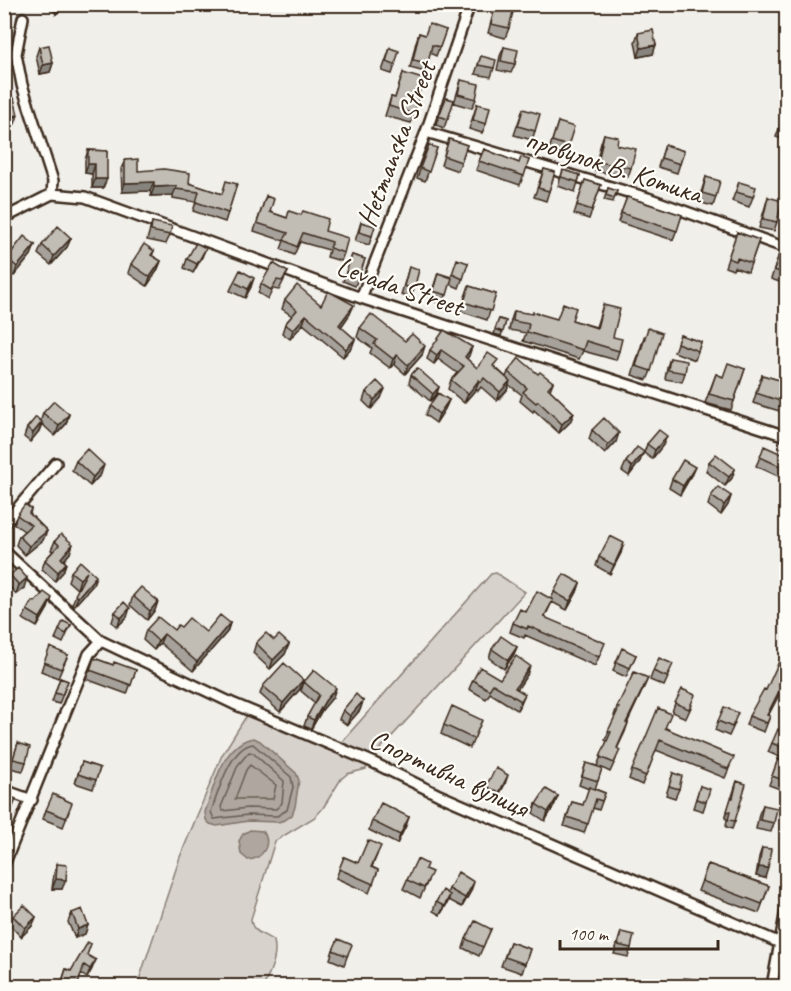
<svg xmlns="http://www.w3.org/2000/svg" width="791" height="991" viewBox="0 0 791 991" font-family="Caveat,sans-serif">
<style>
.green{fill:#d7d2cc;stroke:#897e75;stroke-width:1.5}
.water{fill:#aea69f;stroke:#80746b;stroke-width:1.5}
.lines{fill:none;stroke-linecap:round;stroke-linejoin:round}
.shore{stroke:#695c52;stroke-width:1.5}
.street-casing{stroke:#3b2a1e;stroke-width:14}
.street{stroke:#fdfcf7;stroke-width:9}
.wall{fill:#a6a29b;stroke:#3b2a1e;stroke-width:1.5}
.shaded-wall{fill:#87847e;stroke:#3b2a1e;stroke-width:1.5}
.building{fill:#c1bcb4;stroke:#3b2a1e;stroke-width:1.5}
.labels{text-anchor:middle;dominant-baseline:central;stroke-width:4.5;stroke-linejoin:round;paint-order:stroke}
.street-label{font-size:28px;fill:#3b2a1e;stroke:#fdfcf7}
</style>
<rect width="100%" height="100%" fill="#f1efea"/>
<filter id="ink" filterUnits="userSpaceOnUse"><feTurbulence type="fractalNoise" baseFrequency=".0167" numOctaves="2"/><feDisplacementMap in="SourceGraphic" scale="12" xChannelSelector="R" yChannelSelector="G"/><feConvolveMatrix kernelMatrix="1 2 1 2 8 2 1 2 1" color-interpolation-filters="sRGB"/></filter>
<g filter="url(#ink)">
<!-- green -->
<path class="green" d="M496,573L525,592L370,760L366,769L347,774L341,779L323,808L315,817L275,841L251,919C251,932 264,934 274,941C278,957 270,971 264,986H137L180,857L222,755L250,710L337,747L491,574Z"/>
<!-- water -->
<path class="water" d="M254,738L260,741L296,773L299,780L295,807L292,815L285,820L278,822L248,821L217,826L210,824L206,820L205,812C214,787 223,742 254,738Z
M250,830L263,831C272,844 263,859 248,860L241,854L239,841L243,834Z"/>
<g class="lines">
<!-- shore -->
<path class="shore" d="M253,744L291,777L293,787L287,810L277,816L248,815L214,819L211,812C218,793 230,747 253,744Z
M249,752L253,753L284,781L282,803L276,809L248,808L223,811L221,807L238,765Z
M250,765L276,785L273,799H235L246,770Z"/>
<!-- street casing -->
<g class="street-casing">
<path id="street" d="M23,18L16,54L22,85L53,181L52,194
M426,132L648,198L786,248
M4,218L52,194L85,197L361,298L786,436
M361,298L426,132L470,4
M4,524L56,463
M4,551L101,641L234,704L370,761L439,795L780,943
M4,790L32,800
M4,865L89,654L101,641
M772,986L786,910"/>
</g>
<!-- street -->
<use href="#street" class="street"/>
</g>
<!-- wall -->
<path class="wall" d="M50,4H70L56,14Z
M495,7L509,28L505,38L488,33Z
M446,30L436,56L430,53L425,72L410,68L416,42L419,33L425,35Z
M638,33L653,54L638,57L635,42Z
M39,47L53,63L50,72L40,74L36,56Z
M504,47L515,64L511,73L497,70L500,56Z
M390,48L395,65L392,74L382,71Z
M481,56L494,68L491,77L475,74Z
M403,73L414,114L411,123L385,116L391,97L395,98Z
M461,80L476,99L472,108L454,103Z
M446,98L454,100L444,128L436,125Z
M477,104L486,124L482,133L469,129Z
M523,109L535,131L532,140L514,135Z
M785,113H786V135L785,140L776,137Z
M558,122L568,146L565,155L549,150Z
M604,134L617,145L631,168L628,177L594,171L601,143Z
M449,139L467,145L458,171L441,165Z
M429,145L437,148L425,181L417,178Z
M665,145L684,151L677,173L658,167Z
M484,149L519,163L529,160L520,185L476,170Z
M88,150L107,151L103,188H92V174L85,173V160Z
M125,160L138,171L189,183L222,194L237,184L225,222L193,211L196,202L173,198V195L151,196L150,191L122,192L121,169Z
M544,169L555,172L546,201L534,197Z
M563,170L580,175L575,192L558,186Z
M706,177L716,197L713,206L698,202Z
M585,180L601,185L589,219L574,214Z
M739,182L753,197L749,207L732,201Z
M608,188L617,191L613,202L604,200Z
M266,196L270,212L325,231L344,253L341,261L327,257L329,250L300,242L294,255L281,249L284,241L254,231Z
M627,197L682,215L673,240L618,222Z
M768,197L777,222L774,231L759,228Z
M152,222L170,235L166,244L147,240Z
M361,222L372,236L369,245L355,241Z
M737,232L759,240L748,272L734,267L733,270L725,267Z
M71,238L67,247L51,265L38,254L42,245Z
M35,245L31,255L14,276L4,268V265L7,258Z
M781,248L786,250V278L785,284L771,279Z
M154,251L152,256L161,261L157,271L147,286L128,273L131,264Z
M352,255L365,259L355,286L343,281Z
M202,257L193,273L184,268L187,259Z
M468,263L459,288L450,284L443,304L429,300L438,273L451,277L452,274Z
M409,267L414,289L411,298L401,295Z
M288,272L279,290L273,289L268,299L258,293L261,284Z
M234,282L251,287L245,298L230,291Z
M469,286L496,294L487,320L460,311Z
M285,300L321,305L350,314L341,327L355,339L352,347L343,357L303,324L290,339L282,333L285,324L292,316L282,309Z
M603,305L613,337L619,351L616,360L583,351L579,359L523,341L526,333L509,330L511,320L514,311L557,319L572,320L596,327Z
M499,319L506,321L501,336L494,334Z
M360,328L405,341L422,355L405,374L394,364L390,368L370,353L372,348L357,337Z
M680,335L701,342L695,360L674,352Z
M644,337L651,371L647,380L632,375Z
M472,347L467,359L477,368L495,367L506,377L508,372L538,374L553,382L550,390L574,413L570,422L559,433L534,410L533,412L520,401L522,395L509,385L507,390L497,401L481,387L478,391L476,389L464,403L448,389L451,380L457,373L438,359L434,364L427,359L430,350Z
M670,358L685,373L682,382L665,379L667,367Z
M745,369L731,410L705,403L716,374L723,377Z
M411,375L439,387L436,395L430,401L409,383Z
M762,375L786,382V413L753,403Z
M366,392L381,398L371,409L363,401Z
M449,400L445,409L436,423L425,415L429,406Z
M43,413L69,414L66,424L55,436L42,424L39,431L30,442L24,437L27,428L41,420Z
M592,430L616,442L605,454L589,439Z
M647,444L663,445L652,459L644,453Z
M760,457L786,462L780,477L756,466Z
M76,461L101,474L90,486L72,470Z
M640,461L629,476L622,471L626,462Z
M709,462L735,469L732,478L725,486L706,471Z
M691,476L680,495L669,488L672,479Z
M711,496H731L728,505L721,515L708,505Z
M31,509L30,514L47,531L43,540L25,555L16,545L19,536L24,531L14,524L17,515Z
M55,541L70,553L64,560L66,563L63,572L55,581L42,569L45,560L53,551L51,550Z
M621,553L610,574L596,566L599,557Z
M71,572L93,585L74,606L72,604L81,583L77,589L68,581Z
M10,575L24,588L16,594L7,584Z
M580,583L577,592L567,610L552,602L545,617L601,652L595,666L525,635L524,638L510,632L513,623L551,599L554,592Z
M133,596L158,601L155,610L147,620L130,605Z
M48,608L37,627L23,619L27,610Z
M115,612L127,617L117,627L112,622Z
M230,623L227,632L193,671L160,643L154,650L143,640L146,630H174L181,627L206,632Z
M71,625L63,643L55,639L59,630Z
M256,643L289,644L285,654L270,669L253,653Z
M517,647L513,656L504,669L489,658L492,649Z
M68,655L58,678L41,671L44,662Z
M636,655L626,677L613,671L616,662Z
M94,658L113,665L136,670L127,694L86,679Z
M786,658V696L780,693L768,715L770,716L764,732L746,725L749,716L766,690Z
M653,671L670,673L664,686L650,680Z
M527,675L517,689L521,703L517,710L490,693L486,699L469,689L473,680L500,679Z
M60,678L68,681L59,704L52,702Z
M648,678L644,687L627,723H628L625,732L617,749L616,759L610,772L602,768L595,789L605,793L599,810L593,808L584,833L564,826L572,802L583,805L589,789L579,785L586,763L597,766L607,741L605,740L615,717L614,716L617,707Z
M303,680L300,689L280,712L260,694L263,686Z
M304,682L333,697L322,710L311,729L304,726L307,717L315,703L301,691Z
M363,701L360,710L347,725L339,719L343,710Z
M675,703L692,705L686,718L672,712Z
M482,720L470,748L441,734L444,725Z
M718,721L735,723L729,736L715,730Z
M666,728L730,766L725,778L656,750L642,785L629,779L632,770Z
M18,743L26,762L23,771L10,768Z
M772,743L786,747L782,758L768,752Z
M778,759L786,770L780,789L769,785Z
M82,762L100,768L93,789L75,783Z
M673,773L679,789L675,798L666,795Z
M737,781L735,821L732,829L726,827L727,819L725,818Z
M505,784L495,802L483,795L486,786Z
M700,786L706,802L703,811L693,808Z
M4,795L16,799L6,823L4,822Z
M558,796L554,806L545,821L533,813L536,804Z
M763,805L774,823L771,832L756,829L759,814Z
M46,810L69,812L63,827L43,819Z
M409,817L397,844L369,830L372,821Z
M762,848L765,878L756,876L759,857Z
M377,855L372,867L378,870L369,893L336,878L344,857L358,863Z
M57,864L62,889H52L54,873Z
M708,864L769,886L759,913L698,891Z
M425,869L428,881L420,898L403,889L407,880Z
M449,889L471,891L462,907L449,900L440,915L433,911L436,902L447,893Z
M72,913L88,925L85,934L75,938L68,922Z
M13,916L36,917L32,926L21,937L10,925Z
M491,929L479,956L463,948L466,939Z
M621,932L631,948L628,957L614,954Z
M510,942L530,949L522,973L501,966Z
M333,950L348,954L344,965L330,959Z
M87,955L92,969L87,978L81,974L77,987H60L66,969L71,971Z"/>
<!-- shaded-wall -->
<path class="shaded-wall" d="M60,4H70L56,14L60,5Z
M656,45L653,54L638,57L641,48Z
M53,63L50,72L40,74L43,65Z
M18,115L15,124L4,127V118Z
M88,164H95L92,174L85,173Z
M95,179H107L103,188H92Z
M154,182L150,191L122,192L125,183Z
M177,186L173,195L151,196L154,187Z
M71,238L67,247L51,265L54,256Z
M35,245L31,255L14,276L17,267Z
M206,248L202,257L193,273L197,264Z
M161,261L157,271L147,286L150,277Z
M254,278L251,287L245,298L248,289Z
M354,305L350,314L336,334L339,325Z
M306,315L303,324L290,339L293,330Z
M355,339L352,347L343,357L346,349Z
M425,346L422,355L405,374L408,365Z
M472,347L469,356L462,366L465,357Z
M441,350L438,359L434,364L437,355Z
M397,355L394,364L390,368L393,359Z
M479,380L476,389L464,403L468,394Z
M510,381L507,390L497,401L500,392Z
M439,387L436,395L430,401L433,394Z
M385,389L381,398L371,409L374,400Z
M449,400L445,409L436,423L439,414Z
M574,413L570,422L559,433L562,424Z
M69,414L66,424L55,436L59,426Z
M42,422L39,431L30,442L33,433Z
M619,433L616,442L605,454L608,445Z
M667,436L663,445L652,459L655,450Z
M644,452L640,461L629,476L632,467Z
M104,465L101,474L90,486L93,477Z
M695,467L691,476L680,495L683,486Z
M735,469L732,478L725,486L729,477Z
M731,496L728,505L721,515L724,505Z
M47,531L43,540L25,555L29,546Z
M624,543L621,553L610,574L614,565Z
M73,544L70,553L58,567L61,558Z
M66,563L63,572L55,581L58,572Z
M87,572L84,581L77,589L80,579Z
M96,576L93,585L74,606L78,597Z
M27,578L24,588L16,594L19,585Z
M580,583L577,592L567,610L570,601Z
M52,598L48,608L37,627L40,618Z
M158,601L155,610L147,620L150,611Z
M130,608L127,617L117,627L121,618Z
M230,623L227,632L193,671L197,662Z
M164,634L160,643L154,650L158,641Z
M289,644L285,654L270,669L273,660Z
M517,647L513,656L504,669L508,660Z
M530,666L527,675L512,697L515,688Z
M648,678L644,687L623,732L626,723Z
M303,680L300,689L280,712L283,703Z
M783,683L780,693L764,724L767,715Z
M336,688L333,697L322,710L311,729L314,720L325,701Z
M525,694L521,703L517,710L521,701Z
M363,701L360,710L347,725L350,716Z
M508,775L505,784L495,802L499,793Z
M558,796L554,806L545,821L548,812Z
M409,817L406,826L397,844L400,835Z
M759,867L768,868L765,878L756,876Z
M56,879L66,880L62,889H52Z
M474,882L471,891L462,907L465,898Z
M450,895L447,904L440,915L444,906Z
M36,917L32,926L21,937L25,928Z
M88,925L85,934L75,938L78,929Z
M96,960L92,969L87,978L90,969Z"/>
<!-- building -->
<path class="building" d="M495,7L513,12L509,28L491,24Z
M429,24L446,30L440,47L432,45L428,63L413,60L419,33L425,35Z
M653,30L656,45L641,48L638,33Z
M49,45L53,63L43,65L39,47Z
M504,47L518,50L515,64L501,61Z
M390,48L399,51L395,65L386,62Z
M481,56L496,60L494,68L478,65Z
M403,73L423,79L414,114L389,106L391,97L395,98Z
M461,80L479,84L476,99L458,94Z
M14,98L18,115L4,118V100Z
M446,98L454,100L448,119L439,116Z
M477,104L490,107L486,124L473,120Z
M523,109L540,114L535,131L518,126Z
M785,113H786V131L780,128Z
M558,122L574,127L568,146L552,141Z
M604,134L618,137L617,145L636,149L631,168L598,162Z
M449,139L467,145L461,162L444,156Z
M429,145L437,148L429,172L420,168Z
M665,145L684,151L680,164L661,158Z
M484,149L519,163L521,157L529,160L524,176L479,161Z
M88,150L107,151V179H95V164H88Z
M138,159V171L164,169L190,173L189,183L222,194L226,181L237,184L228,213L196,202L199,192L176,189L177,186L154,187V182L125,183V160Z
M544,169L555,172L549,191L538,188Z
M563,170L580,175L578,182L561,177Z
M706,177L720,181L716,197L702,193Z
M585,180L601,185L592,210L577,205Z
M739,182L756,187L753,197L736,192Z
M608,188L617,191L614,198L606,195Z
M266,196L274,199L270,212L287,218L289,211L301,215L303,211L328,219L325,231L348,238L344,253L330,248L332,242L303,233L297,247L284,240L288,233L257,223Z
M627,197L682,215L677,231L621,213Z
M768,197L782,201L777,222L763,219Z
M152,222L172,226L170,235L151,231Z
M361,222L375,226L372,236L359,232Z
M58,226L71,238L54,256L42,245Z
M737,232L759,240L751,263L737,258L736,261L728,258Z
M24,236L35,245L17,267L7,258Z
M196,243L206,248L197,264L187,259Z
M144,244L154,251L151,255L161,261L150,277L131,264Z
M781,248L786,250V274L774,270Z
M352,255L365,259L359,277L346,272Z
M457,259L468,263L463,279L452,274Z
M273,263L288,272L282,281L277,280L271,290L261,284Z
M409,267L419,270L414,289L404,286Z
M240,270L254,278L248,289L234,282Z
M438,273L452,278L447,295L433,291Z
M297,285L321,305L328,291L354,305L339,325L355,339L346,349L306,315L293,330L285,324L297,310L285,300Z
M469,286L496,294L491,311L464,302Z
M563,303L576,308L572,320L597,328L603,305L620,309L613,337L622,339L619,351L586,341L583,350L527,332L529,324L513,321L514,311L532,314L533,312L557,319Z
M371,314L405,341L412,334L425,346L408,365L397,355L393,359L374,344L377,340L360,328Z
M499,319L506,321L503,332L495,329Z
M648,328L662,333L651,371L636,366Z
M444,330L472,347L465,357L477,368L488,353L498,360L493,366L510,381L500,392L484,378L481,382L479,380L468,394L451,380L464,366L441,350L437,355L430,350Z
M680,335L701,342L698,351L677,343Z
M519,358L538,374L540,372L553,382L548,388L574,413L562,424L538,401L536,403L523,392L527,388L508,372Z
M670,358L687,361L685,373L668,370Z
M728,363L745,369L734,401L709,394L716,374L723,377Z
M417,368L439,387L433,394L411,375Z
M762,375L786,382V403L756,393Z
M377,381L385,389L374,400L366,392Z
M438,393L449,400L439,414L429,406Z
M54,401L69,414L59,426L43,413Z
M36,417L42,422L33,433L27,428Z
M604,418L619,433L608,445L592,430Z
M659,430L667,436L655,450L647,444Z
M764,446L786,456V461L784,468L760,457Z
M637,447L644,452L632,467L626,462Z
M87,449L104,465L93,477L76,461Z
M716,454L735,469L729,477L709,462Z
M683,460L695,467L683,486L672,479Z
M718,487L731,496L724,505L711,496Z
M25,504L31,509L29,513L47,531L29,546L19,536L31,525L17,515Z
M61,534L73,544L61,558L66,563L58,572L45,560L59,545L55,541Z
M610,536L624,543L614,565L599,557Z
M80,561L96,576L78,597L75,595L87,572L80,579L71,572Z
M18,568L27,578L19,585L10,575Z
M564,574L580,583L570,601L554,592Z
M141,587L158,601L150,611L133,596Z
M537,591L553,600L544,617L605,643L599,657L528,626L527,629L513,623L520,609L526,612Z
M44,592L52,598L40,618L27,610L32,601L35,602Z
M124,602L130,608L121,618L115,612Z
M220,615L230,623L197,662L164,634L158,641L146,630L158,617L174,630L178,625L181,627L189,618L206,632Z
M63,621L71,625L66,634L59,630Z
M266,633L274,640L279,635L289,644L273,660L256,643Z
M501,636L517,647L508,660L492,649Z
M50,647L68,655L61,669L44,662Z
M622,648L636,655L630,668L616,662Z
M782,655L786,658V685L783,683L767,715L770,716L767,723L749,716L764,689L766,690Z
M516,656L530,666L515,688L525,694L521,701L493,684L489,690L473,680L480,667L500,679Z
M94,658L113,665L114,662L136,670L131,685L90,670Z
M659,658L673,664L667,677L653,671Z
M284,663L303,680L283,703L263,686Z
M314,670L336,688L325,701L314,720L307,717L319,695L304,682Z
M634,672L648,678L626,723H628L617,748L620,750L614,763L600,757L611,732L608,731L619,708L617,707Z
M60,678L68,681L62,695L55,693Z
M682,689L695,695L689,709L675,703Z
M356,694L363,701L350,716L343,710Z
M452,706L482,720L474,739L444,725Z
M724,707L738,713L732,727L718,721Z
M658,708L671,714L665,728L734,757L728,769L660,740L646,776L632,770Z
M778,729L786,733V746L785,749L772,743Z
M18,743L30,747L26,762L13,759Z
M778,759L786,762V770L783,780L772,776Z
M82,762L100,768L96,780L78,774Z
M586,763L602,768L598,781L582,776Z
M496,768L508,775L499,793L486,786Z
M673,773L682,776L679,789L669,786Z
M737,781L746,784L735,821L728,820L730,812L727,811L731,798H733Z
M700,786L710,789L706,802L696,799Z
M589,787L605,793L602,801L596,799L588,824L567,817L572,802L583,805Z
M546,789L558,796L548,812L536,804Z
M53,794L72,803L66,818L46,810Z
M4,795L16,799L10,814L4,812Z
M381,803L409,817L400,835L372,821Z
M763,805L777,808L774,823L760,820Z
M368,840L381,846L371,867L378,870L373,884L339,869L344,857L358,863Z
M762,848L771,849L768,868L759,867Z
M417,859L427,864L425,869L432,872L424,888L407,880Z
M57,864L67,865L66,880L56,879Z
M708,864L769,886L762,904L702,881Z
M458,872L474,882L465,898L449,889Z
M443,890L450,895L444,906L436,902Z
M24,905L36,917L25,928L13,916Z
M82,909L88,925L78,929L72,913Z
M475,921L491,929L483,947L466,939Z
M621,932L634,935L631,948L618,945Z
M338,939L352,945L347,956L333,950Z
M88,942L91,944L87,955L96,960L90,969L84,965L77,987L62,982L66,969L71,971Z
M510,942L530,949L525,964L505,957Z
M684,978L706,980L705,987H684Z
M10,981L20,987H7Z"/>
</g>
<g class="labels">
<!-- street labels -->
<g class="street-label">
<text transform="translate(396 144) rotate(-69)">Hetmanska Street</text>
<text transform="translate(614 166) rotate(18)">провулок В. Котика</text>
<text transform="translate(400 286) rotate(19)">Levada Street</text>
<text transform="translate(449 773) rotate(25)">Спортивна вулиця</text>
</g>
</g>
<!-- margin -->
<rect width="791" height="991" fill="none" stroke="#fdfcf7" stroke-width="24"/>
<rect x="12" y="12" width="767" height="967" fill="none" stroke="#3b2a1e" stroke-width="2" filter="url(#ink)"/>
<!-- scale -->
<path d="M560 940v9h158v-9" fill="none" stroke="#3b2a1e" stroke-width="3"/>
<text x="569" y="940" font-size="18" fill="#3b2a1e" stroke="#fdfcf7" stroke-width="4.5" paint-order="stroke">100 m</text>
</svg>
